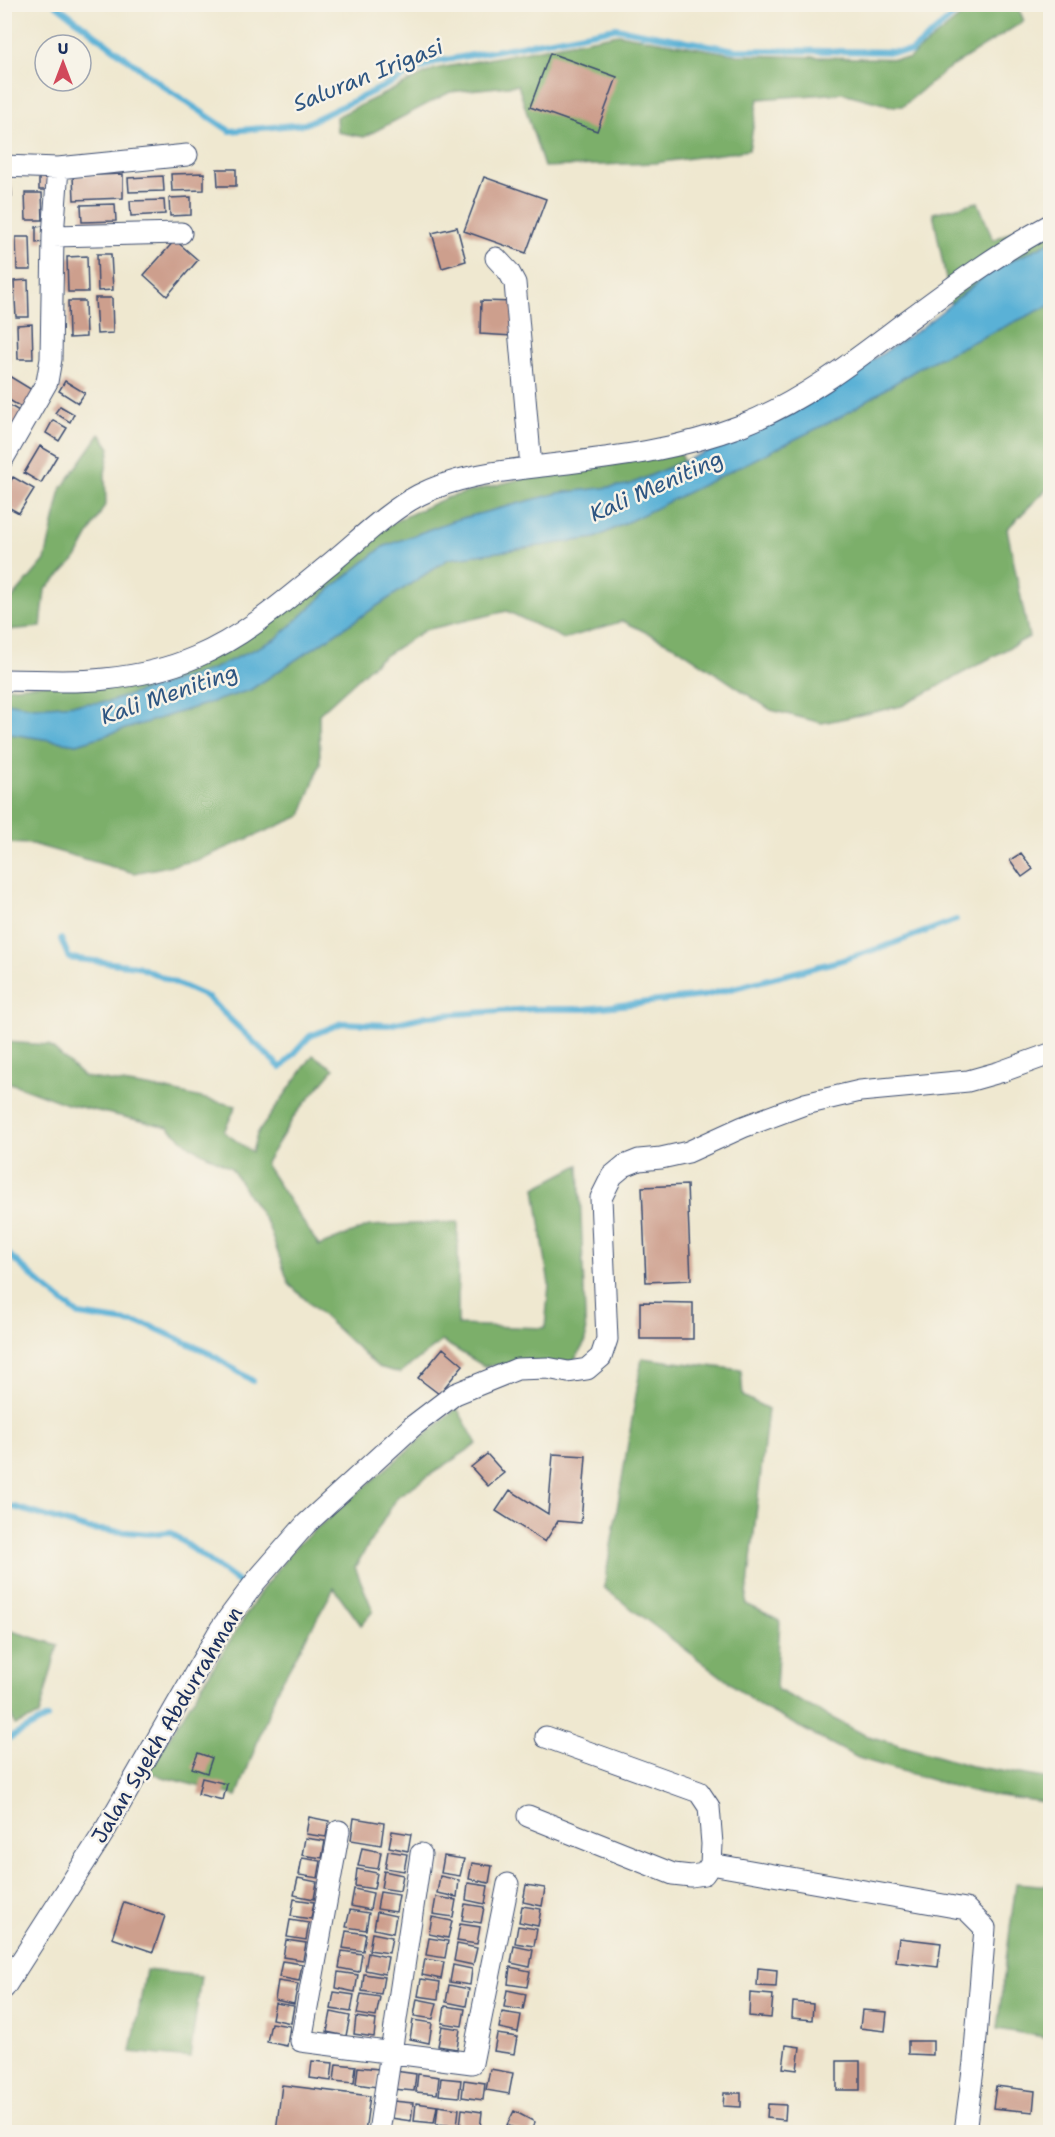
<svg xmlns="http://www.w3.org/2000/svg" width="1055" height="2137" viewBox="0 0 1055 2137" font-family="'Shantell Sans',sans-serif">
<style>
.forest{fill:#7caf6a;stroke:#4c6f64;stroke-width:1.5}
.water{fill:#5ab1d6;stroke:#3a709a;stroke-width:1.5}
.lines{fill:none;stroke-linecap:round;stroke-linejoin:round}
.stream{stroke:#5ab1d6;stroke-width:6}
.building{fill:#cd9f8d}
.minor-casing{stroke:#3b4b6f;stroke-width:23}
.minor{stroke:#fff;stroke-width:21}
.labels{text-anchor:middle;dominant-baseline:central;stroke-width:5;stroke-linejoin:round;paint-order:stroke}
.street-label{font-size:21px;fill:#1b2f5e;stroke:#f7f3e8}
.water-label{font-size:22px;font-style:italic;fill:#2e5682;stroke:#f7f3e8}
</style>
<rect width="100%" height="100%" fill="#f7f3e8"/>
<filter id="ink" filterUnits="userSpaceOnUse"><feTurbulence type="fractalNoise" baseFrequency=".0167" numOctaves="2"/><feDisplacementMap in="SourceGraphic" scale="12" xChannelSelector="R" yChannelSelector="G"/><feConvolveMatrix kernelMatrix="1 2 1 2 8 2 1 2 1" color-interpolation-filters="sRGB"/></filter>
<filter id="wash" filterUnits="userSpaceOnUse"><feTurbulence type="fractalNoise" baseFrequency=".008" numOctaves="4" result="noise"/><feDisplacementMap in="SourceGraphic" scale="24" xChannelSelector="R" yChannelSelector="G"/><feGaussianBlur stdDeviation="1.35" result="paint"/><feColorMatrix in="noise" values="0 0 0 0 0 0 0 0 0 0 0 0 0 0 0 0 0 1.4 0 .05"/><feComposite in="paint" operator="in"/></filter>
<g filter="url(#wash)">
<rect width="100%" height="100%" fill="#efe8d0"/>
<!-- forest -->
<path class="forest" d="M975,5H1017L1024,21L946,70L903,106H891L843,93L758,99L749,150L655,163L544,167L518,85L450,92L364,137L337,132L336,117L435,69L618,34L738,55L908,59Z
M978,202L993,240L1050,214V242L991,271L951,304L933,213Z
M1050,305V486L1007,529L1029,637L902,706L822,723L771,710L678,648L623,621L564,639L507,611L425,630L378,660L319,714L320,764L301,816L198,860L134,873L32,844L5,843L4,733L77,744L250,690L448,559L595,538L842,416L922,366Z
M100,434L110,448L105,473L106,503L75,560L45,590L41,627L7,630L5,624V607L45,560L61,489Z
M680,452L683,461L629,485L559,493L452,521L383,547L333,587L276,639L213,669L108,702L34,707L5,702V688L176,671L396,521L446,498L524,478Z
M4,1042L49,1045L84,1077L167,1090L236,1106L224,1132L252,1152L257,1134L313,1055L334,1069L295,1115L265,1164L319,1246L369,1226L458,1222V1325L545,1328L549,1285L535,1188L579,1165L586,1341L574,1361L484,1366L442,1341L400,1373L378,1367L289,1284L268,1225L231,1168L190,1146L168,1127L67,1104L5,1081Z
M642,1358L741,1370L743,1396L768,1409L746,1604L780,1620L776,1689L865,1735L971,1766L1050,1779V1803L972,1792L858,1758L762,1707L604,1588Z
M457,1408L477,1444L398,1496L355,1567L373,1611L361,1625L334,1588L277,1690L237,1796L147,1773L261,1591L296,1546Z
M5,1629L58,1645L39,1716L15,1725L5,1700Z
M1016,1883L1050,1886V2038L997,2029Z
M146,1970L201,1976L190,2058L131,2052Z"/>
<!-- water -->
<path class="water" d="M1050,242V305L922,366L842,416L595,538L448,559L250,690L77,744L5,733L4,702L34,707L108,702L213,669L276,639L333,587L383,547L452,521L559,493L629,485L782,419L920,329L991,271Z"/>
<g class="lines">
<!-- stream -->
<path class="stream" d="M55,4L167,89L230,131L305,124L435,62L616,28L735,50L911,52L967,4
M61,939L69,958L137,966L207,997L281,1068L310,1036L342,1023L388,1025L427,1016L532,1009H585L703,996L839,961L886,946L956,920
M4,1250L41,1284L79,1315L148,1325L209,1353L253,1381
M4,1506L14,1507L88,1529L150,1534L170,1532L239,1583
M4,1741L47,1718"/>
</g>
<g id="blocks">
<!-- building -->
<path class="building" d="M550,53L617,77L597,131L530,107Z
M217,169H236V186H218Z
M204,173V190L172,191L171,174Z
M123,174V198L74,200L73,176Z
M50,176L51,190H39V177Z
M163,176L164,191L129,192L128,178Z
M484,177L546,199L526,253L464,231Z
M11,183L12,196H4V184Z
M25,193H42L43,220H26Z
M191,197V215L170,216L169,198Z
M164,200L165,214L131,216L130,201Z
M115,204L116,221L82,222L81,205Z
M43,226L44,242L36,243V227Z
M457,227L466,261L442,268L432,233Z
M16,237H30L31,270H17Z
M175,240L198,260L167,296L144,275Z
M97,254H111L113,290L98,291Z
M87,256L88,292H68L67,257Z
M28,280L29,317H16L14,281Z
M4,285H6L8,314H4Z
M95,298H112L113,333L97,334Z
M68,301H85L86,337L69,338Z
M481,301L515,302L513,336L480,334Z
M32,324L33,359H18L17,325Z
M9,325L10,363H4V326Z
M9,376L37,393L26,410L4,397V383Z
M65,381L85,393L78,403L59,391Z
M4,402L24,414L4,440Z
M60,406L74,414L70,422L55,413Z
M53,420L67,428L59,441L46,433Z
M40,446L57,456L41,483L24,473Z
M13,477L34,489L19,513L4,505V492Z
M1021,853L1033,869L1022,877L1010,860Z
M687,1185L691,1280L646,1282L642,1187Z
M640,1302L693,1303V1339H640Z
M443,1348L463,1365L439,1394L418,1378Z
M487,1454L504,1473L488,1486L471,1467Z
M553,1454L586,1456L581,1523L558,1521L545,1542L496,1511L510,1490L548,1514Z
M198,1753L212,1758L207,1773L192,1768Z
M202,1778L227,1784L223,1800L198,1794Z
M309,1817L329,1821L326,1837L306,1834Z
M354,1818L384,1823L381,1845L351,1840Z
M392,1831L411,1834L408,1851L389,1847Z
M305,1838L325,1841L322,1858L302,1855Z
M362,1848L381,1852L378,1869L358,1866Z
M388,1851L407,1854L404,1871L385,1868Z
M444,1856L464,1859L460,1876L441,1873Z
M302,1858L321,1861L318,1878L299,1875Z
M472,1863L492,1866L489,1883L469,1879Z
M357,1869L377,1873L374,1889L355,1886Z
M384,1871L403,1875L400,1891L381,1888Z
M440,1876L459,1880L457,1897L437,1893Z
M298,1878L317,1882L314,1899L294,1895Z
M468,1883L488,1886L485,1904L466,1900Z
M526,1885L545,1888L542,1906L523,1902Z
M354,1889L373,1893L370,1910L351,1906Z
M380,1892L399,1895L396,1912L377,1909Z
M436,1897L456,1900L453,1917L433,1914Z
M294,1899L314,1902L311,1919L291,1916Z
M124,1902L165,1916L153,1952L112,1938Z
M465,1904L484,1907L481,1923L462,1920Z
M522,1906L541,1909L538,1926L519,1922Z
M350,1910L369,1913L366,1930L346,1927Z
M377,1912L396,1916L393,1933L374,1929Z
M432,1917L452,1921L448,1938L429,1934Z
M290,1920L309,1923L306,1940L287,1937Z
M460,1924L480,1927L477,1944L457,1941Z
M518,1926L537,1929L534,1946L515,1943Z
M346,1931L366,1934L363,1951L343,1948Z
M372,1933L392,1937L389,1953L369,1950Z
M429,1938L448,1941L445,1958L426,1955Z
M899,1938L941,1943L938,1967L896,1962Z
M286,1940L306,1943L303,1960L283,1957Z
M457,1944L477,1948L473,1965L454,1961Z
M514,1946L533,1950L530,1967L511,1963Z
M342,1951L362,1954L359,1972L339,1968Z
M368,1953L388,1957L385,1974L365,1970Z
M425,1959L444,1962L441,1979L422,1975Z
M282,1961L302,1964L299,1981L279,1977Z
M453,1965L472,1969L470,1985L450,1982Z
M510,1967L530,1971L527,1987L508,1984Z
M758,1968L777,1970L776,1987L757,1986Z
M338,1972L358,1975L355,1992L336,1988Z
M364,1974L384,1977L381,1994L362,1991Z
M421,1979L440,1982L438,1999L418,1996Z
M278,1981L298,1984L294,2004L275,2000Z
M449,1985L469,1989L466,2006L446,2002Z
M507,1990L526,1994L523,2010L504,2007Z
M334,1992L354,1995L351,2012L331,2009Z
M750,1993L773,1995L771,2018L749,2016Z
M361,1994L380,1997L376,2017L357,2014Z
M417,1999L437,2003L433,2019L414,2016Z
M793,2002L813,2004L812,2020L792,2018Z
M275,2003L294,2006L291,2023L272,2019Z
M445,2006L465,2009L462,2026L442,2023Z
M862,2010L887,2012L885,2031L860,2028Z
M331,2012L350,2016L346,2036L327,2032Z
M502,2012L521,2015L518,2032L499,2028Z
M356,2017L376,2020L374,2037L354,2034Z
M413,2020L432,2023L429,2043L410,2039Z
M271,2023L290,2026L287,2046L267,2042Z
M442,2026L460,2029L457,2049L438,2046Z
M497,2034L517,2037L514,2054L494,2051Z
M908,2041H933V2055L908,2054Z
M786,2045L800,2047L797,2070L783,2068Z
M312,2061L333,2063L331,2081L310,2078Z
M837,2061H860V2090H837Z
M336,2064L356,2066L354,2083L334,2081Z
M358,2067L379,2069L377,2087L356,2084Z
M490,2069L513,2073L509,2094L486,2090Z
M395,2071L416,2074L414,2091L393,2089Z
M418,2074L439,2077L437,2094L416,2092Z
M441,2078L461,2080L459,2097L439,2095Z
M464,2080L485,2083L483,2100L462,2097Z
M282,2085L370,2096L365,2132H293L276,2131Z
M996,2086L1035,2091L1033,2112L993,2108Z
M724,2093H741V2107L723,2106Z
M393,2101L413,2103L411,2121L391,2118Z
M416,2103L437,2106L434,2123L414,2121Z
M768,2104L786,2105L785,2120L767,2118Z
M438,2106L459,2109L457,2126L436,2124Z
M462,2109L482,2112L480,2129L460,2127Z
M514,2111L535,2122L530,2132H523L507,2125Z"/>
</g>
</g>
<g filter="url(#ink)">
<use href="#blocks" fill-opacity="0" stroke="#3b4b6f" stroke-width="1.5"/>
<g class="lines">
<!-- minor casing -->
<g class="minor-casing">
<path id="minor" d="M4,166L58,168L187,155
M53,236L181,233
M496,258L509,272L515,283L531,467
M4,457L47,382L51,359L53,236L58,168
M4,680C38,680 72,683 105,679C135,676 168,669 196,657C244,637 286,600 326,567C356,543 385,513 419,495C459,474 506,471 550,465C617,457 677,450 740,426C800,403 853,362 904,323C951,288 998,253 1050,225
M528,1816L673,1874L691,1876L704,1874L711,1864L712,1844L709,1807L699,1792L546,1737
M339,1831L301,2041L472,2063L508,1884
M711,1864L966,1909L985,1928L974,2062L965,2132
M4,1988L104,1832L221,1628L256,1581L306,1524L413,1426L455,1394L517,1369L547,1368L568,1372L587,1369L601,1357L607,1339L601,1198L612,1176L624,1166L639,1160L661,1158L688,1152L743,1127L805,1104L860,1091L968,1081L1000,1072L1050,1054
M379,2132L421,1854"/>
</g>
<!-- minor -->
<use href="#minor" class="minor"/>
</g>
</g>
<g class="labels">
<!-- street labels -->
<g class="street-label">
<text transform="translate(167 1725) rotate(-59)">Jalan Syekh Abdurrahman</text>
</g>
<!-- water labels -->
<g class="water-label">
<text transform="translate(368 75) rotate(-22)">Saluran Irigasi</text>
<text transform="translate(656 486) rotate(-24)">Kali Meniting</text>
<text transform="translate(169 694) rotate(-19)">Kali Meniting</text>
</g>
</g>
<!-- margin -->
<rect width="1055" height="2137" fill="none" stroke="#f7f3e8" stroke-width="24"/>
<!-- north arrow -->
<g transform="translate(63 63)"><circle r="28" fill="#f7f3e8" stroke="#9fa5b1" stroke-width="1.5"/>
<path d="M0-4.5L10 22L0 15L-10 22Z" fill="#d1495b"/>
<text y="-9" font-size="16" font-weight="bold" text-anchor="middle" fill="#1b2f5e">U</text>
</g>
</svg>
